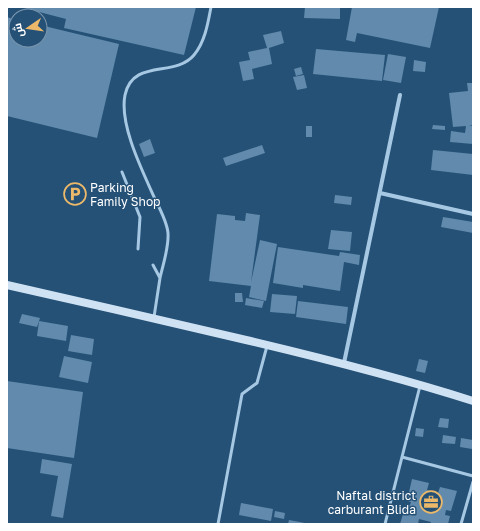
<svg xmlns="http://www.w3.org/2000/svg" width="480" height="531" viewBox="0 0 480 531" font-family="'Golos Text',Cairo,sans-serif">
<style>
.building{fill:#618aac}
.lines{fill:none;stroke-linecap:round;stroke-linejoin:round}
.lane{stroke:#a6c8e3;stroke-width:3}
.street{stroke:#a6c8e3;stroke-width:4}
.secondary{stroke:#cfe2f3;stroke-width:8}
.labels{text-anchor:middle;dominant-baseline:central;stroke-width:3;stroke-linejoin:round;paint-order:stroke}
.poi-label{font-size:12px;fill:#fff;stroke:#255177;text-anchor:start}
</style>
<rect width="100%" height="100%" fill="#255177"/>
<!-- building -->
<path class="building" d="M20,7H196L184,55L64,28L66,19Z
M305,7H340V19L304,18Z
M352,7H439L430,48L357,33L355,42L346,40Z
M7,17L16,20V40H40V25L119,44L97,138L7,116Z
M281,31L284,43L269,48L272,64L252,69L254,79L243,81L239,62L250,60L248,52L267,48L263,35Z
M316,49L385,55L382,81L313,74Z
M388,54L406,57L401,83L383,80Z
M414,60L426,62L425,72L413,71Z
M301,67L303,74L296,76L294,69Z
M304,75L307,88L297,90L293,77Z
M467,83H473V125H469L473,126V144L450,142L451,131L465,133L466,126L453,127L449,93L468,91Z
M433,125L445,126V130L432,129Z
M306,126H312V137H306Z
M150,139L155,153L144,157L139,144Z
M262,145L265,153L226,166L223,158Z
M433,150L473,154V175L431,170Z
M335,195L352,197L351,205L334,203Z
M246,213L260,215L251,282L260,240L277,244L266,301L249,297L251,286L209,281L217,214L235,216V220L245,221Z
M443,217L473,222V233L441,227Z
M331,230L352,232L350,251L328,249Z
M278,247L339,256L340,252L360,255L359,265L344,262L340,291L303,285V288L273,283Z
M235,293H242L243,302H235Z
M272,294L297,296L295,314L270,312Z
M246,298L264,301L262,308L245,305Z
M298,301L348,307L346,324L296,317Z
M22,314L40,318L37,327L19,323Z
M39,321L68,326L66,341L37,336Z
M71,335L94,339L92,355L68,351Z
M64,356L92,362L88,383L59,377Z
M419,359L428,361L425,373L416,371Z
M7,381L83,392L74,458L7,448Z
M440,418L449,419L448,428L438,427Z
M416,428L424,429L423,437L415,436Z
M443,435L456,437L455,444L442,443Z
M461,438L473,440L472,449L460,447Z
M42,459L72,464L63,518L51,516L58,476L40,473Z
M412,479L429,483L427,490L438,493L440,487L457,491L451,511L446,510L445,515L450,516L448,524H430L431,522L419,519L418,524H400L406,504L410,505L411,502L407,501Z
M241,503L273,509L271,521L239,515Z
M275,511L285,513L284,519L274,517Z
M289,520L305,523V524H288Z"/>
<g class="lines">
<!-- lane -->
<path class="lane" d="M122,172L140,217L138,249
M153,265L160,278L154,317
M160,278C163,264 169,248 168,233C167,222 160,209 155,199C143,172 119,125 125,95C133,58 175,78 194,55C205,42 208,23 211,7
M402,457L473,476
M218,524L242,394L257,383L267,346
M385,524L420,386
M461,524L473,482"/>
<!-- street -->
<path class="street" d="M380,193L473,214
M344,363L400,95"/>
<!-- secondary -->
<path class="secondary" d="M7,285C87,303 166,321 246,340C322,358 398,377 473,401"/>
</g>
<!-- icons -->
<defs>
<g id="parking-ring" transform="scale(1.15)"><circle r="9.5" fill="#255177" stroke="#ecb96a" stroke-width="1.5"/><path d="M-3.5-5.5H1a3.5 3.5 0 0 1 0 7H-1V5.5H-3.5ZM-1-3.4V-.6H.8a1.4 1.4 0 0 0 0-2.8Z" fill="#ecb96a"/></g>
<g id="office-ring" transform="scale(1.15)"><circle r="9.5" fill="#255177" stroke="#ecb96a" stroke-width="1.5"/><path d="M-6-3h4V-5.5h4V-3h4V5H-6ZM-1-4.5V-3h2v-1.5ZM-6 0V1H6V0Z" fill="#ecb96a"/></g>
</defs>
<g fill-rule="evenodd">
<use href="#parking-ring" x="75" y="194"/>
<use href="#office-ring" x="431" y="502"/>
</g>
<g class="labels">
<!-- poi labels -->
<g class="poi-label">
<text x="90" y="187">Parking<tspan x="90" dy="14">Family Shop</tspan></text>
<text x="416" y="495" text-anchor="end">Naftal district<tspan x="416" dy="14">carburant Blida</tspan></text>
</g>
</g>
<!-- border -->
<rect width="480" height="531" fill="none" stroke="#ffffff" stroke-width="16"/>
<!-- north arrow -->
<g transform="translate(28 28) rotate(257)"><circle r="19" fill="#255177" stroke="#7c97ad"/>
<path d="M0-3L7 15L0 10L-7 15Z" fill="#ecb96a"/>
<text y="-6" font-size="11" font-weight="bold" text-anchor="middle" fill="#ffffff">ش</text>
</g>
</svg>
